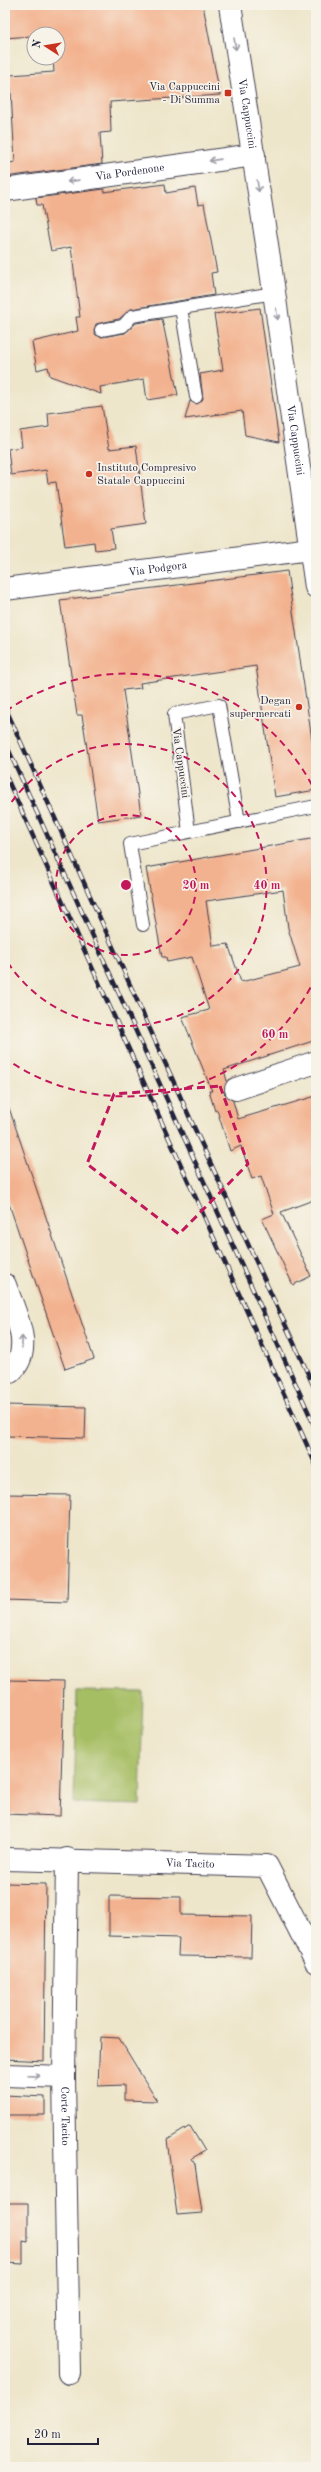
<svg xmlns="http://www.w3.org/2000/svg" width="321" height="2472" viewBox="0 0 321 2472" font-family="'Old Standard TT',serif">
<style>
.green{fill:#a6be64;stroke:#647050}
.building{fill:#f3b28f;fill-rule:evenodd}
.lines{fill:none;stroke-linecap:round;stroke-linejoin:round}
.service-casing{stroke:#413f51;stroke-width:14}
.minor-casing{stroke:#413f51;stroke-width:24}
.tertiary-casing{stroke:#413f51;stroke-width:24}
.service{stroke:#fff;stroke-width:12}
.minor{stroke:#fff;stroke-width:22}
.tertiary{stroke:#fff;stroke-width:22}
.rail-casing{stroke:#22223b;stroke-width:4.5}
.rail{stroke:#f7f3e8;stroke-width:3;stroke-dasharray:9;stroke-linecap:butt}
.oneway{stroke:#9c9ca7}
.marked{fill:none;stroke:#c2185b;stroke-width:3;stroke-dasharray:8 5;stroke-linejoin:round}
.ring{fill:none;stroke:#c2185b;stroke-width:2;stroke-dasharray:7 5}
.poi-dot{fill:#c8321e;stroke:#f7f3e8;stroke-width:1.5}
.labels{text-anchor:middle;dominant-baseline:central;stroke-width:3.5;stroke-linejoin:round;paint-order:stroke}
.poi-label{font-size:11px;fill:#22223b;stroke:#f7f3e8;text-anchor:end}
.street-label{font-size:11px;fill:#22223b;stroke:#f7f3e8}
.centre{fill:#c2185b;stroke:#f7f3e8;stroke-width:2}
.ring-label{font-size:12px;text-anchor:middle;font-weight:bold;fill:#c2185b;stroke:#f7f3e8;stroke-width:3.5;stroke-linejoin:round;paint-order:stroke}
</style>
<rect width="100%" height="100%" fill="#f7f3e8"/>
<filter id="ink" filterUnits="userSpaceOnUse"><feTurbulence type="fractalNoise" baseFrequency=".025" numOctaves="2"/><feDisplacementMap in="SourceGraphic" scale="8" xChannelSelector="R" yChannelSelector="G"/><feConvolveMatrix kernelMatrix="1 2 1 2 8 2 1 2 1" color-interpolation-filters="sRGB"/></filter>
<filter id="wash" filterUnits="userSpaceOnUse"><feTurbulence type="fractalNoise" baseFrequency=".012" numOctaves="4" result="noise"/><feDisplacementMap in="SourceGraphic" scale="16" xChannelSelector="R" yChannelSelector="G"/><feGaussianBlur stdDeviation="0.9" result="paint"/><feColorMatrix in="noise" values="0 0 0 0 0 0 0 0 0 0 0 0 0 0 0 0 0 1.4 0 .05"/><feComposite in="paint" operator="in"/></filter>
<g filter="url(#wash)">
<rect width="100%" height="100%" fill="#eee6cb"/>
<!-- green -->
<path class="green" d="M77,1691L143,1692L140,1805L74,1803Z"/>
<g id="blocks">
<!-- building -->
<path class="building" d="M5,5H203L220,95L110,102L111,132L100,133L102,164L5,177V164L15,162L10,75L54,72L53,58H58V34L5,38Z
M165,184L166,193L195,188L198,205L204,204L217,272L211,273L214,295L131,309L119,319L96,324L94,331L96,335L102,337L125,333L136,323L162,319L178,395L147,400L144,379L100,387L101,394L50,376L48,367L37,370L32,342L78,331L76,317H80L71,247L51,251L42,205H37L36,198L104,189V192Z
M260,308L279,442L245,435L242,411L185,419L190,401L197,404L203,399L200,374L223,370L214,314Z
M102,406L109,449L136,446L146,524L111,529L114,548L95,550L94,542L65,546L56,482L48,483L46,470L11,475L8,449L22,447L20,431L49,427L48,413Z
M287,571L316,767V790L275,797L256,666L140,683L141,688L123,690L141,815L98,821L82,715H77L60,600Z
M316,838V1040L224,1070L227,1081L224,1093L233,1101L238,1119L316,1096V1199L281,1212L311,1276L293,1285L262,1219L274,1214L261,1176L252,1179L241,1146L230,1151L217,1110L215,1111L209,1091H212L182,1017L209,1010L192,957L167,962L166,957H162L146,868ZM283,890L288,928L300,967L241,982L228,944L213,946L206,901Z
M5,1105H8L94,1359L65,1369L5,1192Z
M5,1405L86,1407L85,1438L5,1436Z
M5,1494L70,1495L67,1602L5,1600Z
M5,1680L64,1681L60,1816L5,1814Z
M5,1883L46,1884L44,2061L5,2059Z
M109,1896L181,1897V1915L252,1916L251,1957L178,1956L179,1938L109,1936Z
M100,2037L119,2038L157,2101L124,2100V2085L98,2086Z
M5,2095L45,2097V2115H5Z
M190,2126L205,2151L192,2158L195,2164L202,2213L177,2215L167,2140Z
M5,2203H28V2242L23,2241V2264L5,2263Z"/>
</g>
</g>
<g filter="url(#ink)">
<use href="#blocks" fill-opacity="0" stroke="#413f51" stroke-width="1"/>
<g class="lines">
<!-- service casing -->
<g class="service-casing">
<path id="service" d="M181,308L196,397
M101,330L123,326L132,316L274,293
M189,832L174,714L219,705L239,822
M143,925L130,844L316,806"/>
</g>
<!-- minor casing -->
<g class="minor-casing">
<g id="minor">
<path id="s1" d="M5,190L254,155"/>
<path id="s2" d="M5,589L310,549"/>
<path d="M236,1089L316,1062"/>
<path d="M5,1285C14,1312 36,1350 10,1372H5"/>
<path id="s3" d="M5,1859L267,1866L316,1962"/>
<path id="s4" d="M67,1859L64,2077L69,2373"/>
<path d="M5,2075L64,2077"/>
</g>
</g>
<!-- tertiary casing -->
<g class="tertiary-casing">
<g id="tertiary">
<path id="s5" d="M230,5L270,264L316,587"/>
</g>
</g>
<!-- service -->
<use href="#service" class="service"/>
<!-- minor -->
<use href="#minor" class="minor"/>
<!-- tertiary -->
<use href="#tertiary" class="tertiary"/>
<!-- rail casing -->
<g class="rail-casing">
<path id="rail" d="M5,707L198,1136L316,1391
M5,742L316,1429
M5,774L316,1465"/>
</g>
<!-- rail -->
<use href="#rail" class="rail"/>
</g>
<!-- one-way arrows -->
<defs><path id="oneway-shaft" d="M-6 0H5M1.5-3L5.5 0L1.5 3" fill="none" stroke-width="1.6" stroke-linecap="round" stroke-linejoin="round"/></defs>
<g class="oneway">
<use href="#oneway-shaft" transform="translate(235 44) rotate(81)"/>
<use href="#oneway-shaft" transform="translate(215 160) rotate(172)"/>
<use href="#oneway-shaft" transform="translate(73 181) rotate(172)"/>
<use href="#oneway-shaft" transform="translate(258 186) rotate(81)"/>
<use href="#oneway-shaft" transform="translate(277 314) rotate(82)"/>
<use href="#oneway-shaft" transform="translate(22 1342) rotate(-90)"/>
<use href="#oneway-shaft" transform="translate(34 2076) rotate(2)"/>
</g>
</g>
<!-- marked area -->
<path class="marked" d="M220,1086L248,1164L179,1234L87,1164L114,1094Z"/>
<!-- distance rings -->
<g class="ring">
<circle cx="126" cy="885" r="70"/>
<path d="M5 812A141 141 0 1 1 5 958"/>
<path d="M316 977A211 211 0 0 1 6 1059M6 711A211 211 0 0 1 316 793"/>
</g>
<!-- markers -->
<g class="poi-dot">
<rect x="224" y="89" width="8" height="8" rx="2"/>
<circle cx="89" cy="474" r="4"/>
<circle cx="299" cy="707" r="4"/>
</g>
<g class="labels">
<!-- poi labels -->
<g class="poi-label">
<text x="220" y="87">Via Cappuccini<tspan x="220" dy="13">- Di Summa</tspan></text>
<text x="97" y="468" text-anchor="start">Instituto Compresivo<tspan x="97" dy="13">Statale Cappuccini</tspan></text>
<text x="291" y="701">Degan<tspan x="291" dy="13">supermercati</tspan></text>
</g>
<!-- street labels -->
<g class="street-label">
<text stroke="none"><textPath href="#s5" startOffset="110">Via Cappuccini</textPath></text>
<text stroke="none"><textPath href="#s1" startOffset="126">Via Pordenone</textPath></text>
<text stroke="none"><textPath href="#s5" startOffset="440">Via Cappuccini</textPath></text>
<text stroke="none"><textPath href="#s2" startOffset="154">Via Podgora</textPath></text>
<text transform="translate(180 763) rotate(82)">Via Cappuccini</text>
<text stroke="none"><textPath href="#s3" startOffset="185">Via Tacito</textPath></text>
<text stroke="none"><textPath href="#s4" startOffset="257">Corte Tacito</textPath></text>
</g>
</g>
<circle cx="126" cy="885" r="6" class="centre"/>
<g class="ring-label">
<text x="196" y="889">20 m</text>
<text x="267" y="889">40 m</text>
<text x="275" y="1038">60 m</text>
</g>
<!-- margin -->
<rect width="321" height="2472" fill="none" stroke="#f7f3e8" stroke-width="20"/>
<!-- north arrow -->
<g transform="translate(46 46) rotate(282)"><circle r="19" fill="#f7f3e8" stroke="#a29fa3"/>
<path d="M0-3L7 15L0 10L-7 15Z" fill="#c8321e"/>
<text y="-6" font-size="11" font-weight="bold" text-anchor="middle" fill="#22223b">N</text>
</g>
<!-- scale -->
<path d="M28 2438v6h70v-6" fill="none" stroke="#22223b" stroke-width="2"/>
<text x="34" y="2438" font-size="12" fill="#22223b" stroke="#f7f3e8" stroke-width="3" paint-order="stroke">20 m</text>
</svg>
